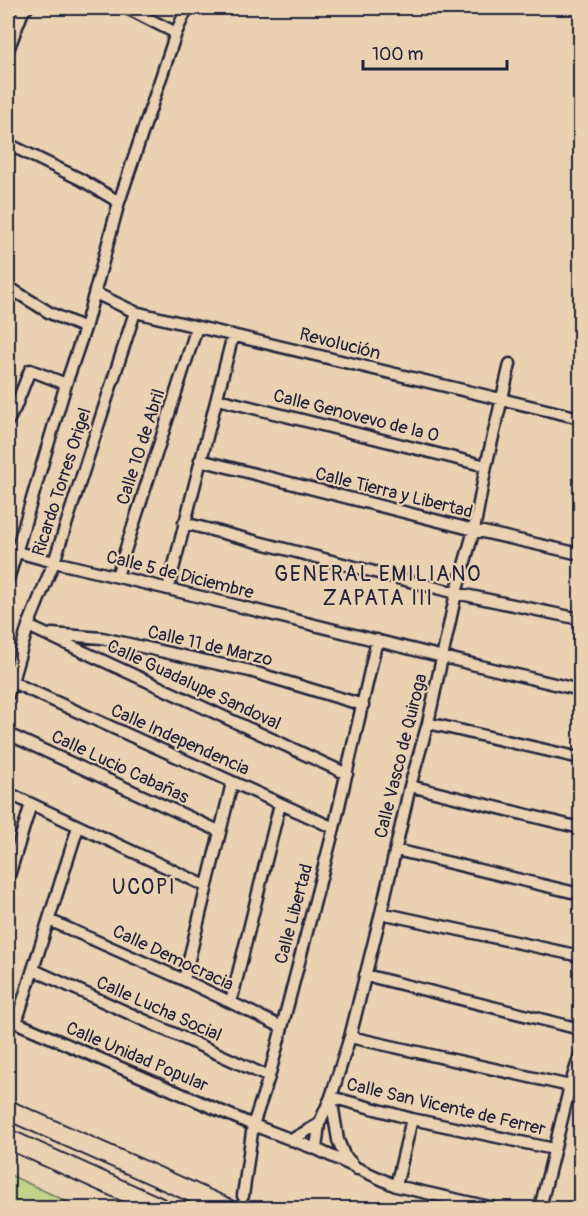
<svg xmlns="http://www.w3.org/2000/svg" width="588" height="1216" viewBox="0 0 588 1216" font-family="Pangolin,sans-serif">
<style>
.green{fill:#c1d388;stroke:#727a62;stroke-width:1.5}
.lines{fill:none;stroke-linecap:round;stroke-linejoin:round}
.minor-casing{stroke:#22223b;stroke-width:15}
.motorway-casing{stroke:#22223b;stroke-width:22}
.minor{stroke:#ead1b2;stroke-width:10}
.motorway{stroke:#ead1b2;stroke-width:18}
.labels{text-anchor:middle;dominant-baseline:central;stroke-width:4.5;stroke-linejoin:round;paint-order:stroke}
.street-label{font-size:18px;fill:#22223b;stroke:#ead1b2}
.quarter-label{font-size:21px;letter-spacing:1.5px;fill:#22223b;stroke:#ead1b2}
</style>
<rect width="100%" height="100%" fill="#ead1b2"/>
<filter id="ink" filterUnits="userSpaceOnUse"><feTurbulence type="fractalNoise" baseFrequency=".0167" numOctaves="2"/><feDisplacementMap in="SourceGraphic" scale="12" xChannelSelector="R" yChannelSelector="G"/><feConvolveMatrix kernelMatrix="1 2 1 2 8 2 1 2 1" color-interpolation-filters="sRGB"/></filter>
<g filter="url(#ink)">
<!-- green -->
<path class="green" d="M8,1174L68,1202L66,1208H8Z"/>
<g class="lines">
<!-- minor casing -->
<g class="minor-casing">
<path id="minor" d="M127,8L176,33L187,8
M8,50L23,11L27,8
M8,144L80,179L119,202
M8,287L50,313L85,328
M95,293L135,312L580,418
M218,399L486,466
M8,421L15,408L30,370L66,384
M200,460L474,530L580,554
M184,523L456,593L580,619
M8,547L17,552L54,562C230,602 404,649 580,690
M117,576L197,327
M8,580L66,384L85,328L119,202L176,33
M168,589L233,335
M28,626L347,774
M52,634L102,638L250,671L363,705
M12,682L334,828
M8,695L28,626L54,562L135,312
M428,723L580,758
M8,734L219,831
M410,786L580,828
M8,793L206,886
M396,850L580,894
M8,879L31,804
M381,913L580,956
M49,920L184,980L282,1027
M34,970L269,1077
M365,975L580,1029
M184,980L232,783
M231,1002L280,804
M8,1019L253,1125L316,1149L396,1186L494,1208
M16,1023L78,827
M350,1037L570,1086
M331,1097L412,1119L554,1149
M291,1140L319,1124
M316,1149L319,1124L331,1097
M357,1169L344,1155L338,1140L331,1097L350,1037L381,913L410,786L428,723L456,593L474,530L486,466L510,364
M396,1186L412,1119
M243,1196L253,1125L269,1077L334,828L377,640
M540,1208L570,1086L580,1055"/>
</g>
<!-- motorway casing -->
<g class="motorway-casing">
<path id="motorway" d="M8,1110L227,1208
M8,1139L161,1208"/>
</g>
<!-- minor -->
<use href="#minor" class="minor"/>
<!-- motorway -->
<use href="#motorway" class="motorway"/>
</g>
</g>
<g class="labels">
<!-- street labels -->
<g class="street-label">
<text transform="translate(340 344) rotate(14)">Revolución</text>
<text transform="translate(356 416) rotate(14)">Calle Genovevo de la O</text>
<text transform="translate(141 447) rotate(-72)">Calle 10 de Abril</text>
<text transform="translate(62 482) rotate(-72)">Ricardo Torres Origel</text>
<text transform="translate(394 493) rotate(14)">Calle Tierra y Libertad</text>
<text transform="translate(180 575) rotate(14)">Calle 5 de Diciembre</text>
<text transform="translate(210 646) rotate(13)">Calle 11 de Marzo</text>
<text transform="translate(194 685) rotate(25)">Calle Guadalupe Sandoval</text>
<text transform="translate(180 740) rotate(24)">Calle Independencia</text>
<text transform="translate(401 756) rotate(-76)">Calle Vasco de Quiroga</text>
<text transform="translate(120 767) rotate(25)">Calle Lucio Cabañas</text>
<text transform="translate(294 914) rotate(-75)">Calle Libertad</text>
<text transform="translate(173 958) rotate(25)">Calle Democracia</text>
<text transform="translate(159 1009) rotate(24)">Calle Lucha Social</text>
<text transform="translate(137 1057) rotate(23)">Calle Unidad Popular</text>
<text transform="translate(446 1107) rotate(13)">Calle San Vicente de Ferrer</text>
</g>
<!-- quarter labels -->
<g class="quarter-label">
<text x="378" y="574">GENERAL EMILIANO<tspan x="378" dy="24">ZAPATA III</tspan></text>
<text x="144" y="887">UCOPI</text>
</g>
</g>
<!-- margin -->
<rect width="588" height="1216" fill="none" stroke="#ead1b2" stroke-width="30"/>
<rect x="15" y="15" width="558" height="1186" fill="none" stroke="#22223b" stroke-width="2" filter="url(#ink)"/>
<!-- scale -->
<path d="M363 60v9h144v-9" fill="none" stroke="#22223b" stroke-width="3"/>
<text x="372" y="60" font-size="18" fill="#22223b" stroke="#ead1b2" stroke-width="4.5" paint-order="stroke">100 m</text>
</svg>
